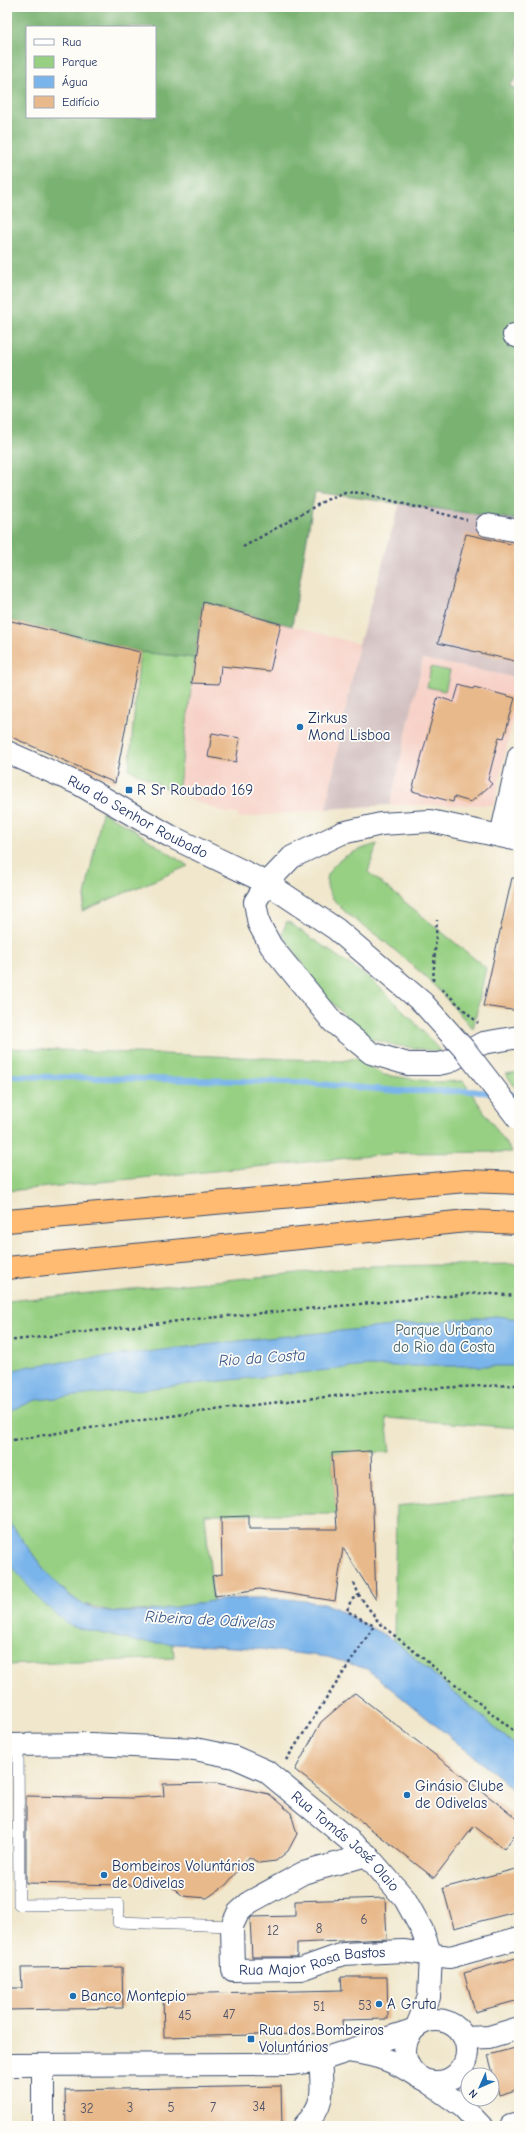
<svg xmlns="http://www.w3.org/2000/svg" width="526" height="2133" viewBox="0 0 526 2133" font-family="'Comic Neue',sans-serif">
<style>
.built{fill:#f7d1c7}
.industrial{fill:#d2bfc0}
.green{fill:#97d083;stroke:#598070}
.forest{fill:#79b271;stroke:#4a7068;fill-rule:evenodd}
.water{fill:#79b4ea;stroke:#4a72a4}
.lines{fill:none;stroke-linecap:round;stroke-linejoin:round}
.stream{stroke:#79b4ea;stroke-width:6}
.building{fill:#e8b98b}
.service-casing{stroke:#3b4b6e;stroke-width:12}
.minor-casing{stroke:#3b4b6e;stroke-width:24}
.tertiary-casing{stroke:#3b4b6e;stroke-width:24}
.trunk-casing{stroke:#3b4b6e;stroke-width:24}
.path{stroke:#3b4b6e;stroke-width:2.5;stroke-dasharray:3 3;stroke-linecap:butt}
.service{stroke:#fff;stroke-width:11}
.minor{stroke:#fff;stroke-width:22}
.tertiary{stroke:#fff;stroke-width:22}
.trunk{stroke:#ffbb71;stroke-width:22}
.tertiary-bridge-casing{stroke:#3b4b6e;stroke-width:24;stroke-linecap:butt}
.tertiary-bridge{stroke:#fff;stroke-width:22}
.poi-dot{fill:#1f6fb2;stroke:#fdfcf7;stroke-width:1.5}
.labels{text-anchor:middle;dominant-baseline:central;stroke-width:3.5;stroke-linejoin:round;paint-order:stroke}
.number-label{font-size:13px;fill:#4e5269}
.poi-label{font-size:15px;fill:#1b2f5e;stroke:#fdfcf7;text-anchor:start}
.street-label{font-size:15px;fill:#1b2f5e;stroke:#fdfcf7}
.park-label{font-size:15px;fill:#405f69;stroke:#fdfcf7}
.water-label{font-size:16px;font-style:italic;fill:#375788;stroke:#fdfcf7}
</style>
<rect width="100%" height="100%" fill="#fdfcf7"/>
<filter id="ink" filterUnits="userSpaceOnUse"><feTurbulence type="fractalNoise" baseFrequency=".025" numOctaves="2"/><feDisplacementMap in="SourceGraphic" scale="8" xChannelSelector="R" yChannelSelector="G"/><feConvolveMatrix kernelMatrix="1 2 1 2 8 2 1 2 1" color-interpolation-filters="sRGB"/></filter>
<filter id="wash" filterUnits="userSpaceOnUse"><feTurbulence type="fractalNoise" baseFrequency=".012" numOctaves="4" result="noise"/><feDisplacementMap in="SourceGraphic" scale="16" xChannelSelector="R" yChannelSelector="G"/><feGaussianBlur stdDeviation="0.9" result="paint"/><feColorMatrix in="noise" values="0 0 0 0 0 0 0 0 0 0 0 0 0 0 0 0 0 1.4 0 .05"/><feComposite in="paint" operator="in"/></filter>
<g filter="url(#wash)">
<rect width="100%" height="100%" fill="#f0e7cc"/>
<!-- built -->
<path class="built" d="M203,602L359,644L326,809L238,818V814L226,813L178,794Z
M423,659L519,678V691L494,805H390Z"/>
<!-- industrial -->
<path class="industrial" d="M400,503L519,520V678L423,659L390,805L326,809L359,644Z"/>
<!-- green -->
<path class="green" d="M140,652L195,658L178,794L129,769Z
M431,667L450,671L445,691L427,687Z
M102,812L123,823L188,866L82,911Z
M377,844L368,872L486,968L473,1029C457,1011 442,993 426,977C412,965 398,953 384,941C368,928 330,907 327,885C324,860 360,849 377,844Z
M287,921L373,981L410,1017L441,1052L393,1045L364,1036L326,996L282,934Z
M7,1048L342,1061L356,1058L384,1075L435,1082L463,1081L512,1152L400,1153L7,1191Z
M519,1072V1093L506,1074Z
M519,1264V1428L386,1418L390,1452L332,1453L336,1514H205L213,1601L171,1609L115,1612L80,1603L53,1581L7,1520V1301L372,1266Z
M519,1494V1749L394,1640L396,1506Z
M7,1561L70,1626L139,1642L173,1643L174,1658L7,1665Z"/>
<!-- forest -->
<path class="forest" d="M7,7H519V75L510,86L519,90V520L315,492L292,626L203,602L195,658L140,652L7,620ZM27,27H155V117H27Z"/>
<!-- water -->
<path class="water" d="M496,1316L519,1319V1366H367L36,1400L7,1412V1372L30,1366L247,1340Z
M7,1520C28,1545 51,1586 79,1602C114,1623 175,1606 213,1601C243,1597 274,1597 304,1601C319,1603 335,1605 347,1615L394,1640L519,1749V1796L499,1777L367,1669L328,1657L252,1648L139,1642L70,1626L42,1602L7,1561Z"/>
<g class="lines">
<!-- stream -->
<path class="stream" d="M7,1076L297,1082L399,1091H471L492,1093
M507,1094L519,1096"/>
</g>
<g id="blocks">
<!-- building -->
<path class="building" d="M466,534L519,546V662L438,643Z
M203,602L281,624L270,671L221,666L219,684L192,683Z
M7,620L140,652L115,783L7,735Z
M459,685L473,689L474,687L515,698L504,738L499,737L488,780L492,784L471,802L454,797L453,802L412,791L438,697L454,702Z
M212,733L240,738L236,762L208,757Z
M512,878H519V1011L483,1006Z
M371,1451L376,1600L343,1548L335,1601L259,1589L215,1596L212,1576L222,1574L221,1517L249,1516V1529H337L332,1453Z
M355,1693L519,1820V1830L504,1849L474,1826L434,1878L295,1770L321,1722Z
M216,1783L269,1794L291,1813L297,1834L288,1851L276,1861L259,1863L249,1857L226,1885L207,1898L183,1896L171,1886L26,1883V1796L132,1798L164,1796L163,1784Z
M519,1868V1911L454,1928L443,1888Z
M385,1898L387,1939L297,1943V1957H252L250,1919L252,1917L295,1916V1901Z
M519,1957V2000L475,2012L464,1973Z
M122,1967L123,2008L7,2010V1988H22L21,1968Z
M341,1977H387L388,2019L342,2020L343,2033L164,2037L163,1994L342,1990Z
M519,2047V2089L499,2095L488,2055Z
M281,2086L282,2126H66L65,2090Z"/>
</g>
</g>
<g filter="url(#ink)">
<use href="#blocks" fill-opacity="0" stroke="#3b4b6e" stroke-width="1"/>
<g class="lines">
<!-- service casing -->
<g class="service-casing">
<path id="service" d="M18,1745L19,1905L119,1904L118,1922L232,1926"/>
</g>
<!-- minor casing -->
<g class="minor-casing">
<g id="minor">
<path d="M514,335L519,337"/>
<path d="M487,525L519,531"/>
<path d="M501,836L519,756"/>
<path d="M519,840L430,821L381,824L342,833L292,857L267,883L255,902L259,924L271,946L333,1022L371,1053L408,1064H438L448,1062L483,1043L519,1037"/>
<path id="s1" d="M7,1745L91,1744L195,1749L234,1757L266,1771L367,1855L405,1899L422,1930L431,1955L429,1997L417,2026"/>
<path id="s2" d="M367,1855L303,1873L250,1902L238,1913L232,1926L233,1970L301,1969L343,1954L403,1951L450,1957L519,1938"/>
<path d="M465,2038L489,2037L519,2028"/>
<path d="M43,2065V2126"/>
<path d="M304,2126C326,2104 322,2089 320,2060"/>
<path d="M511,2126L519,2124"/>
</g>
</g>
<!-- tertiary casing -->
<g class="tertiary-casing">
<g id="tertiary">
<path id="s3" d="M7,752L79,784L170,836L267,883L336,929L423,1003"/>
<circle cx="436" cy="2051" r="31"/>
<path d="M353,2052C379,2056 395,2061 417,2076"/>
<path d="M7,2065L291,2064L320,2060L413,2030"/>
<path d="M428,2082L463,2107L481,2126"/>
</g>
</g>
<!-- trunk casing -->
<g class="trunk-casing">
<path id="trunk" d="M7,1221L466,1181L519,1183
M7,1268L467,1221L519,1223"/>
</g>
<!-- path -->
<path class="path" d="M515,230L519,231
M243,547L326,500L345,492L362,493L467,520
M433,981L437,920
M442,989L478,1023
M7,1341L196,1319L481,1293L519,1296
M7,1441C176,1414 347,1388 519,1385
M354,1583L359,1595L380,1624L519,1735
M7,1691H12
M286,1760L374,1626L347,1611L351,1600L359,1595"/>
<!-- service -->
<use href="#service" class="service"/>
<!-- minor -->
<use href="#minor" class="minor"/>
<!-- tertiary -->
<use href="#tertiary" class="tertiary"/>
<!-- trunk -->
<use href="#trunk" class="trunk"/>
<!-- tertiary-bridge casing -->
<g class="tertiary-bridge-casing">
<path id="tertiary-bridge" d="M423,1003L465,1050L519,1120"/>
</g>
<!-- tertiary-bridge -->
<use href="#tertiary-bridge" class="tertiary-bridge"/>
</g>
</g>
<!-- markers -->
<g class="poi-dot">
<circle cx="300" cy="727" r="4"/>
<rect x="125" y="786" width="8" height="8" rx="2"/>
<circle cx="407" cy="1795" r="4"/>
<circle cx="104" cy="1875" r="4"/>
<circle cx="73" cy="1996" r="4"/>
<circle cx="379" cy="2004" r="4"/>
<rect x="247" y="2035" width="8" height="8" rx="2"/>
</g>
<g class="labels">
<!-- number labels -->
<g class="number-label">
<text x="364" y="1919">6</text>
<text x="319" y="1928">8</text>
<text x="273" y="1930">12</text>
<text x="365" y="2005">53</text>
<text x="319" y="2006">51</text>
<text x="229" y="2014">47</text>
<text x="185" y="2015">45</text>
<text x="259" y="2106">34</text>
<text x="130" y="2107">3</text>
<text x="171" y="2107">5</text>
<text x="213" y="2107">7</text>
<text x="87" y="2108">32</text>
</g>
<!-- poi labels -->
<g class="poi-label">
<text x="308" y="718">Zirkus<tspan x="308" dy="17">Mond Lisboa</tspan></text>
<text x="137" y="790">R Sr Roubado 169</text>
<text x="415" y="1786">Ginásio Clube<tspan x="415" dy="17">de Odivelas</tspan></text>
<text x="112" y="1866">Bombeiros Voluntários<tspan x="112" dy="17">de Odivelas</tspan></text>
<text x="81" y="1996">Banco Montepio</text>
<text x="387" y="2004">A Gruta</text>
<text x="259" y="2030">Rua dos Bombeiros<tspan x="259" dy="17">Voluntários</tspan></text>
</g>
<!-- street labels -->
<g class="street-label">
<text stroke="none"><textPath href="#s3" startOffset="146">Rua do Senhor Roubado</textPath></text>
<text stroke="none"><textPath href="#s1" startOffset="369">Rua Tomás José Olaio</textPath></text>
<text stroke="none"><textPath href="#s2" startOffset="282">Rua Major Rosa Bastos</textPath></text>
</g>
<!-- park labels -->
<g class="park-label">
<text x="444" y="1330">Parque Urbano<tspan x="444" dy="17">do Rio da Costa</tspan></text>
</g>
<!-- water labels -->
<g class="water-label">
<text transform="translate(262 1358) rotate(-4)">Rio da Costa</text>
<text transform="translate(210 1620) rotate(3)">Ribeira de Odivelas</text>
</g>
</g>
<!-- margin -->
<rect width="526" height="2133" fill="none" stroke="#fdfcf7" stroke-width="24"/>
<!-- legend -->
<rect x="26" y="26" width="130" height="92" fill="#fdfcf7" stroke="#a3aaba"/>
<rect x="34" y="39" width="20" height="6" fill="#ffffff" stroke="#a3aaba"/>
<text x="62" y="46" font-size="12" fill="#1b2f5e">Rua</text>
<rect x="34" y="56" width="20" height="12" fill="#97d083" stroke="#a3aaba"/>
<text x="62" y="66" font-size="12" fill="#1b2f5e">Parque</text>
<rect x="34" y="76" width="20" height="12" fill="#79b4ea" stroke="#a3aaba"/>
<text x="62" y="86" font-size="12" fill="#1b2f5e">Água</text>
<rect x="34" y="96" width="20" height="12" fill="#e8b98b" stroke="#a3aaba"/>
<text x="62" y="106" font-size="12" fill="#1b2f5e">Edifício</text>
<!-- north arrow -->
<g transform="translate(480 2087) rotate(225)"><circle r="19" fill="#fdfcf7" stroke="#a3aaba"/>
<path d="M0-3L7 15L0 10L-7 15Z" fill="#1f6fb2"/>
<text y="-6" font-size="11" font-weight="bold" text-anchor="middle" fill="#1b2f5e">N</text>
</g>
</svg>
